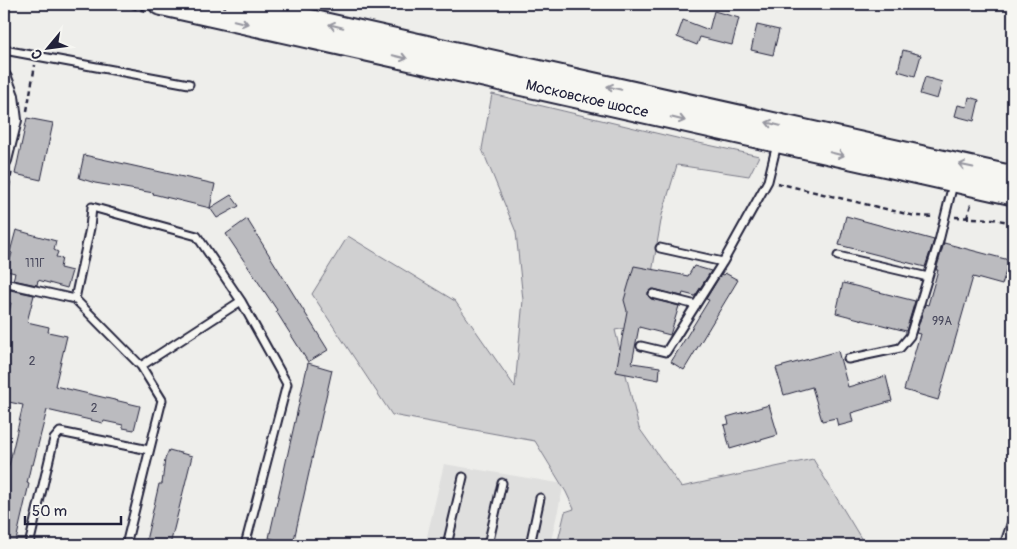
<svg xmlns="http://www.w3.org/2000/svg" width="1017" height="549" viewBox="0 0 1017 549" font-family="Pangolin,sans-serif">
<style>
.built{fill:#dfdfde}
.green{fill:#d0d0d1;stroke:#797986}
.building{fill:#bbbbbf;stroke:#22223b}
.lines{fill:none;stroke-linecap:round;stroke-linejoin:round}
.service-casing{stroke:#22223b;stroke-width:11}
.minor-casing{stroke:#22223b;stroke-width:18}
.primary-casing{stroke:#22223b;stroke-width:25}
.path{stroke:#22223b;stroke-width:2.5;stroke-dasharray:5 4;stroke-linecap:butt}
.service{stroke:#f6f6f2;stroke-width:7}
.minor{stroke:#f6f6f2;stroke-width:14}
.primary{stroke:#f6f6f2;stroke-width:21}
.oneway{stroke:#9797a0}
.labels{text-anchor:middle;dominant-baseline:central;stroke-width:5;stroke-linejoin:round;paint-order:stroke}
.number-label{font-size:12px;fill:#48485c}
.street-label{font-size:15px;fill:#22223b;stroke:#f6f6f2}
</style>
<rect width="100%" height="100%" fill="#eeeeeb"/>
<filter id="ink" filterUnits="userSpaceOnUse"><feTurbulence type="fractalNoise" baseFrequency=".02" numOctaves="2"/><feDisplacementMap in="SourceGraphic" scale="10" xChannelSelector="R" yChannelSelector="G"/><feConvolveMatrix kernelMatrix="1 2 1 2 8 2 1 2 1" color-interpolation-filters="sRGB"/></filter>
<g filter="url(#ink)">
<!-- built -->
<path class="built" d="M444,464L564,484L550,545H425Z"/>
<!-- green -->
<path class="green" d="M492,94L685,140L759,156L749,176L677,165L662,215L643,325L615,330L639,428L681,487L813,459L865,545H557L565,512L574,509L566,492L535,441L392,415L312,294L348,236L455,301L515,387L523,300L516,232L482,149Z"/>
<!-- building -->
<path class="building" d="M714,11L739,18L732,45L700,37L697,45L677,37L683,20L709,30Z
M757,25L779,30L773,55L751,50Z
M903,50L921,55L915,76L898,71Z
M925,77L942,82L937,99L920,94Z
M969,97L979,100L974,121L955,116L958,105L967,107Z
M27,118L53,123L41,180L15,174Z
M84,155L215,184L210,208L153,194L154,193L95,183L79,178Z
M231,195L239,206L217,218L210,208Z
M846,216L934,240L925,267L839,245Z
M247,219L328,350L308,362L276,311L277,310L226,234Z
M16,230L56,241L54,250L58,252L56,257L62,258L60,268L72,271L67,288L38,280L37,285L13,280L15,273L7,271L12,253L10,252Z
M944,243L1009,260L1002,285L973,277L938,400L904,390L920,334L916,333L925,304L928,305L938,270H936Z
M634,266L688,276L694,266L711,271L695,296L683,293L682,296L654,289L648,292V296L651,299L679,306L670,335L639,327L632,363L660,367L659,380L616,372L627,311L624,300Z
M725,273L738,280L684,370L671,362L709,300L706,299L721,274L723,275Z
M843,283L915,301L906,331L836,313Z
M10,290L34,295L27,322L49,327L48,332L67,336L55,386L140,406L134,430L123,428V425L104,421L103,423L47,410L33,465H31L27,483L29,484L15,545H4V487L23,405L4,401V334L11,303L7,302Z
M838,351L848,387L886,376L892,401L851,413L853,422L838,426L836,418L822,421L812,387L784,395L776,368Z
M308,363L332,370L293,544L269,538Z
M769,405L778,435L730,449L724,425L729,424L727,417Z
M169,450L192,456L170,545H145L159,484H162L165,459Z"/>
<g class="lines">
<!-- service casing -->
<g class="service-casing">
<path id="service" d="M4,50L189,84
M660,248L723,262
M838,256L928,277
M4,283L75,299L90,228L92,207L197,236L241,301L287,384L245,545
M653,294L696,305
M75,299L141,366L162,400L126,545
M641,346L666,352L723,262L768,181L777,144
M848,359L900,348L910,336L939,241L953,184
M141,366L241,301
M29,545L52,447L54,439L60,432L149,450
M447,545L463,477
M488,545L502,483
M530,545L540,498
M1004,545L1013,519
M1010,545H1013"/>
</g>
<!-- minor casing -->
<g class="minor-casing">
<path id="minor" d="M4,78L11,96L14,120L4,160"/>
</g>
<!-- primary casing -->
<g class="primary-casing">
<path id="primary" d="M160,4L1013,194
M236,4L1013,177"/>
</g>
<!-- path -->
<path class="path" d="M114,4L146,11
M320,4L335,7
M27,111L35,65
M777,183L915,216L935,217
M4,213L12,170
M955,217L993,219L1013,223
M967,218L972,201"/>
<!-- service -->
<use href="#service" class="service"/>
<!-- minor -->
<use href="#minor" class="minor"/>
<!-- primary -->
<use href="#primary" class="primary"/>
</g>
<!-- one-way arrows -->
<defs><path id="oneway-shaft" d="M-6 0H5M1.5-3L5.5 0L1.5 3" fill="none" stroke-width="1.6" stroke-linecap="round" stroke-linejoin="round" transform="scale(1.25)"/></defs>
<g class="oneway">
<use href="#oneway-shaft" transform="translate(241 22) rotate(13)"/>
<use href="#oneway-shaft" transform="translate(336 26) rotate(-167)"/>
<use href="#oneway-shaft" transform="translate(400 57) rotate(13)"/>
<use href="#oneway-shaft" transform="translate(614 88) rotate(-167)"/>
<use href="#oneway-shaft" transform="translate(678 119) rotate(13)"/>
<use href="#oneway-shaft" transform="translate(773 124) rotate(-167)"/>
<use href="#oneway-shaft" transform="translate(837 154) rotate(13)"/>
<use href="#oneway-shaft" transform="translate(966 166) rotate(-168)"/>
</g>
</g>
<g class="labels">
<!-- number labels -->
<g class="number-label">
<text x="35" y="263">111Г</text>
<text x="942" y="321">99А</text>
<text x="32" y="361">2</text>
<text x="94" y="408">2</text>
</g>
<!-- street labels -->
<g class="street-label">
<text transform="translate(587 99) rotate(13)">Московское шоссе</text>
</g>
</g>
<!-- margin -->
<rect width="1017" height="549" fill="none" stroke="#f6f6f2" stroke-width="20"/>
<rect x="10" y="10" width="997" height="529" fill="none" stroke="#22223b" stroke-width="2" filter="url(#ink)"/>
<!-- north arrow -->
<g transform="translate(48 48) rotate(241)" stroke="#f6f6f2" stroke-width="4" paint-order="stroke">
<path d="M0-4L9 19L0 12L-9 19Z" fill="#22223b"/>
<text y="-8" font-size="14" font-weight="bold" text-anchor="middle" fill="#22223b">С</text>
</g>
<!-- scale -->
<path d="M25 516v8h96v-8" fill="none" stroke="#22223b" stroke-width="2.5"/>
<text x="32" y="516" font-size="15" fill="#22223b" stroke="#f6f6f2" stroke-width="4" paint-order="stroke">50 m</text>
</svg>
